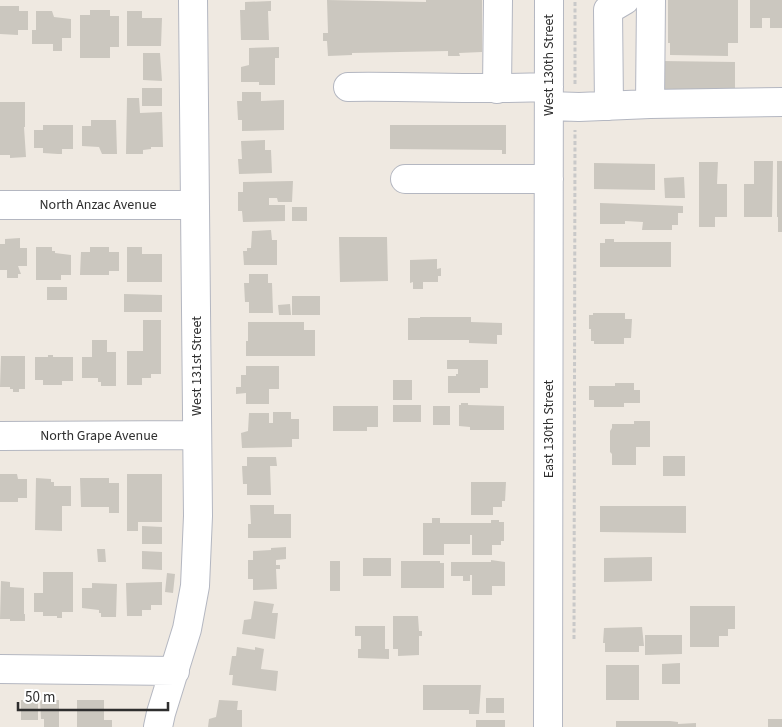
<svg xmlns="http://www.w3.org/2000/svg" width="782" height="727" viewBox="0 0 782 727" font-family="'Source Sans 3',sans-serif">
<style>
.building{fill:#cbc7bf}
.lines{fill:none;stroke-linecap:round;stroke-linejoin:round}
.minor-casing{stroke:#b4b7c1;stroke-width:30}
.path{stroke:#c9c9c9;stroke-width:3;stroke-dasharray:4 2.5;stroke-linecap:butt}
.minor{stroke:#fff;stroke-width:28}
.labels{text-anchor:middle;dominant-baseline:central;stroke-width:4;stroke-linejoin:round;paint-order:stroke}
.street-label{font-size:14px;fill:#2e2e2e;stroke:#fff}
</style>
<rect width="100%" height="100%" fill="#efe9e1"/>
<!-- building -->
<path class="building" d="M327,0L426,2V0H482V52L459,53L460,56H448V51L352,53V55L328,56L327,41H323V33H328Z
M668,0H738V43H728V56L670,55V43H668Z
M750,0H782V28H770V18H762V28H750Z
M271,1V11H268L269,40H241L240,10H245V2Z
M0,6H19V11H28V30H18V35L0,34Z
M90,10H110V16H119V47H110V58H80V15H90Z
M36,11H52L54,17L71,19V38H62V51H53V44H32V30H36Z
M127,11H142V18H162L161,46H127Z
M279,47V58H275V85H259V82H241V67L249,65V48Z
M143,53H160L162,81L143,80Z
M662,61L735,62V92L661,91Z
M142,88H162V106H142Z
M242,92H261V101L284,100V130L242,131V120H238L237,101H242Z
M127,98H139L140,113L162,112L163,147H151V149L143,150V154H126Z
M0,102H25V127H24L26,157L10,158V155H0Z
M91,120H116L117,154H102L99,147L82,146V126H91Z
M43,125H73V149H62V154H58L43,153V148H34V130H43Z
M390,125H506V154H502V150L390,149Z
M265,140V150H271L272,173L239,174L238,159H242L241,141Z
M754,161H773L772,217H744V184H754Z
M777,161H782V232H778V217H777Z
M699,162H718L717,184H727V217H715V227H699Z
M594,163L655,164V190L594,189Z
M684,177L685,198H665L664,178Z
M293,181L292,202H278L277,198H269V205H285V221L243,222L242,211H238V192H243V182Z
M600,203L683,206V213H678V225H672V230H642L643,222L625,221V224H600Z
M292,207H307V221H292Z
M271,230L272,240H277V265H244L243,251H247V248H251L252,231Z
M339,237H387L388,281L340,282Z
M20,238V248H27V266H18L21,274H18V278H7V270H0V244H5V239Z
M605,239H614V242H671V267H600V243H605Z
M36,247H52V251H55V253L71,255V275H61V280H36Z
M90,247H109V252H119V271H109V275H80L81,252H90Z
M127,247H142V254H162V282H127Z
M437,259V269L441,268V276H438V282H423V289H413V282L410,283V260Z
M249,274H268V283H272L273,313H249V302H245L244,283H249Z
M47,287H67V300H47Z
M124,294L162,295V312H124Z
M292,296H320V315H292Z
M290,304L291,315H279L278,305Z
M593,313H625V319H632L631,338H624V344H594V341H591V329H589V315H593Z
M420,317H471V322L502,323V335H497V344L469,343V340H408V318H420Z
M143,320H161V374H151V378H142V385H127V351H143Z
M248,322H304V330H315V356H246V341H248Z
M92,340H107V352H116V386H101V382H98V378H82V357H92Z
M48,355H53V357H73V381H62V385H43V380H35V357H48Z
M1,356H25V389H19V392H13V389H10V387H0Z
M447,360H488V388H480V393H448V376H456V374H458V369H447Z
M246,366H279V389H269V404H246V393L236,394V387H241V375H246Z
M393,380H412V400H393Z
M615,383H634V390H640V403H624V407H594V400H589V386H615Z
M461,403H468V405L504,406V430H470V427L459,426V405H461Z
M393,405H421V422H393Z
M333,406H378V427H367V431H333Z
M433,406H450V425H433Z
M273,412H291V419H299V439H292V447L242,448L241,433L248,431L249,413H269V423H273Z
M634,421H650V447H636V465H612V454L610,452V431L612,428V424H634Z
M663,456H685V476H663Z
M247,457H276L277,466H270L271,495H247V484H243L242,466H247Z
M0,474H17L18,479H27V498H18V502H0Z
M127,474H162V522H138V531H127Z
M36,478L51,479V482H54V486H71V506H62V531L35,530Z
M80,478H109V483H119V513H109V507H81Z
M471,482H506L505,501H502V507H493V515H471Z
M250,505H274V514H291V538H248V524H251Z
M600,506H686V533L600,532Z
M432,518H440V523H491V520H499V522H504V541H501V545H492V555H472V535H470V544H444V555H423V523H432Z
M142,526L162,527V544H142Z
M286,547V559L276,560V565H280V569H276L277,589L253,590V579H248V560H253V551L271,550V548Z
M97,549H105L106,562H98Z
M142,551L162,552V570L142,569Z
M652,557V581L604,582V558Z
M363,558H391V576H363Z
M491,560L505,562V586H492V595H472V575H470V581H463V576H451V562H491Z
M330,561H340V591H330Z
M401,561H440V563H444V588H401Z
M43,572H73V612H62V618H57V616H43V612H34V593H43Z
M167,573L175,574L173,593L165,592Z
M1,581L10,582V587L24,588V614H25V621H10V619H0Z
M162,582V605H151V610H142V616H127L126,583Z
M92,583L117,584L116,617H101V613H99V610L82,608V588H92Z
M254,601L274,604L272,613H278L275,639L242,634L244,620L251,619Z
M690,606H735V629H728V636H719V647H690Z
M393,616H418L419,631H422V636H419V655L398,656V649H393Z
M355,626H385V649H389V659L358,658V649H361V636H355Z
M642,627L644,646H639V652H605V643H603L604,628Z
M645,635H682V654L645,655Z
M237,647L255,650V647L264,649L261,669L278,671L276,691L232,685L233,675H229L232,656H236Z
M680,663V684H662V664Z
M606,665H639V700H606Z
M423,685H481L479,714H469V710H423Z
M486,698H504V713H486Z
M21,700H38V720H21Z
M40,700H59V727H44V719H41Z
M77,700H104V720H112V727H77Z
M219,700L238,701L237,710H242V727H208L209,719L216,717Z
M768,719H782V727H768Z
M476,720H505V727H476Z
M616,721H670L678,722V724L696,723V727H616Z"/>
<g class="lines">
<!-- minor casing -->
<g class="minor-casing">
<path id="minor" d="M651,0L650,104L782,102
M348,87C415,86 482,90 549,87
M497,89L498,0
M549,106L579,107L650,104
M609,106L608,10L625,0
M405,179H549
M0,205H195
M0,436L197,435
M0,669L175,671
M158,727L161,713L187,629L195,586L198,516L193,0
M548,727L549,0"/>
</g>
<!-- path -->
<path class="path" d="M575,84V0
M574,639L575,130"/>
<!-- minor -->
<use href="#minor" class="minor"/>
</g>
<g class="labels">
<!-- street labels -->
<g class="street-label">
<text transform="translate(549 65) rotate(-90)">West 130th Street</text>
<text x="98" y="205">North Anzac Avenue</text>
<text transform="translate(197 366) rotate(-90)">West 131st Street</text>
<text transform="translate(549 429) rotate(-90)">East 130th Street</text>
<text x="99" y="436">North Grape Avenue</text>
</g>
</g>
<!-- scale -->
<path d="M18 702v8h150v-8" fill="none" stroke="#2e2e2e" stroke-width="2.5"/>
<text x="25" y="702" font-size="15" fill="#2e2e2e" stroke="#ffffff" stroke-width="4" paint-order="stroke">50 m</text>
</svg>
